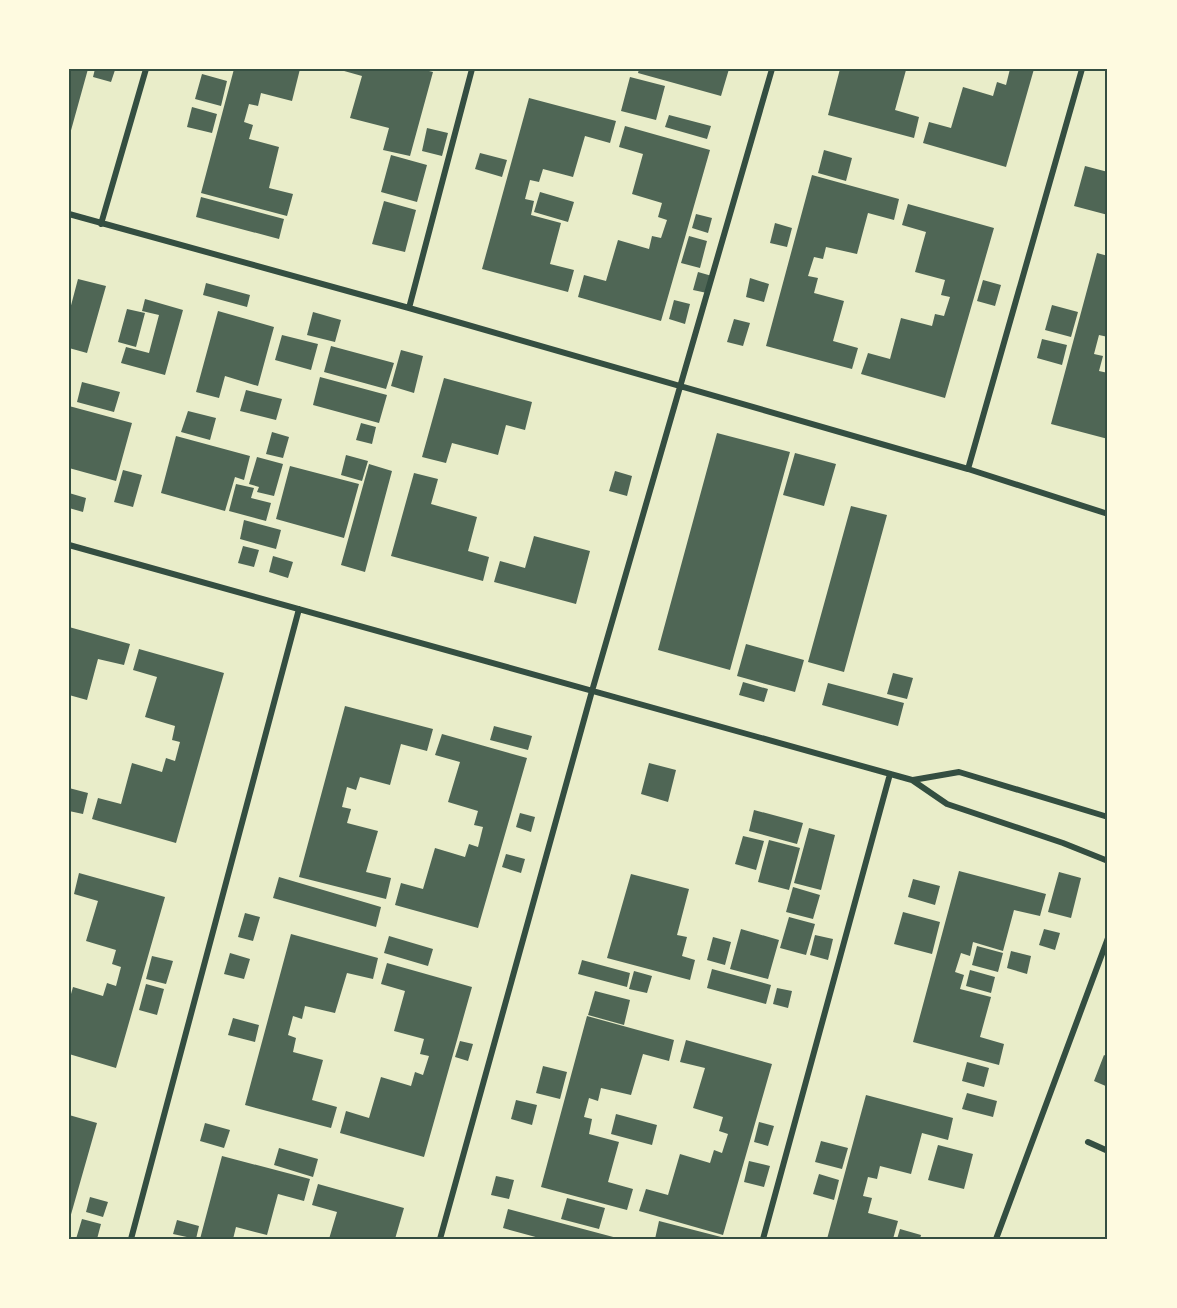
<svg xmlns="http://www.w3.org/2000/svg" width="1177" height="1308" viewBox="0 0 1177 1308" font-family="Cabin,sans-serif">
<style>
.building{fill:#4f6655}
.lines{fill:none;stroke-linecap:round;stroke-linejoin:round}
.minor{stroke:#344e41;stroke-width:6}
.neatline{fill:none;stroke:#344e41;stroke-width:2}
</style>
<rect width="100%" height="100%" fill="#e9edc9"/>
<!-- building -->
<path class="building" d="M69,69H88L70,134H69Z
M95,69L115,70L111,82L93,77Z
M234,69H300L292,101L261,93L258,106L249,104L244,122L253,125L249,139L279,147L269,188L293,194L287,216L201,193Z
M337,69H421L433,72L410,156L383,150L389,128L350,118L362,76Z
M639,69H729L721,96L638,73Z
M840,69L906,70L895,110L919,117L914,138L828,115Z
M1010,69H1034L1006,167L923,143L929,122L951,128L963,87L993,96L997,82L1006,85Z
M202,74L227,81L221,106L195,99Z
M630,77L665,86L656,120L621,111Z
M529,98L616,121L610,143L585,136L573,177L543,169L539,182L530,180L525,199L534,201L531,215L561,223L550,264L574,270L568,292L482,269Z
M192,107L217,114L212,133L187,127Z
M669,115L711,126L707,139L665,127Z
M625,126L710,150L661,321L578,297L584,275L606,281L618,240L649,249L652,236L661,238L667,220L658,217L662,203L632,194L643,154L619,147Z
M427,128L448,133L442,156L422,151Z
M824,150L852,158L846,181L818,173Z
M480,153L507,160L502,177L475,169Z
M391,155L427,165L417,202L381,192Z
M1085,166L1108,172V215L1074,206Z
M812,175L899,199L894,220L868,213L857,254L826,247L823,259L814,257L808,276L818,278L814,293L844,301L833,341L858,348L852,369L766,346Z
M540,192L574,202L568,222L534,212Z
M201,197L284,219L279,239L196,217Z
M384,201L416,210L405,252L372,244Z
M908,204L994,228L945,398L861,374L868,353L890,359L901,318L932,326L935,314L944,316L950,297L941,295L945,280L915,272L926,232L902,225Z
M696,214L712,218L708,233L692,228Z
M775,223L792,228L787,247L770,243Z
M689,236L707,241L700,268L681,263Z
M1097,253L1108,256V337L1099,335L1094,354L1103,356L1099,371L1108,373V439L1051,424Z
M698,272L712,276L707,293L693,290Z
M750,278L769,284L764,302L746,297Z
M78,279L106,286L87,353L69,348V313Z
M983,280L1001,285L995,306L977,301Z
M206,283L250,295L247,307L203,295Z
M145,299L183,310L165,375L121,363L126,347L149,353L159,315L142,311Z
M674,300L690,304L685,324L669,319Z
M1052,305L1078,312L1071,337L1045,330Z
M127,309L145,313L136,347L118,342Z
M218,311L274,327L258,386L225,376L219,398L196,392Z
M313,312L341,320L335,342L307,335Z
M734,319L750,323L743,346L727,342Z
M282,335L318,344L311,370L275,360Z
M1042,339L1067,345L1062,365L1037,358Z
M331,346L394,363L386,389L324,372Z
M401,350L423,356L414,393L391,386Z
M320,377L387,395L379,423L313,405Z
M444,378L532,402L525,430L506,425L498,455L452,443L446,463L422,457Z
M82,382L120,392L114,412L77,402Z
M246,390L282,399L276,420L240,411Z
M69,406L132,423L116,481L69,468Z
M188,411L216,418L210,440L181,432Z
M361,423L376,427L372,444L356,440Z
M272,432L289,437L283,458L266,454Z
M717,433L790,452L730,670L658,650Z
M176,436L250,456L244,480L235,477L225,511L161,493Z
M795,453L836,464L824,506L783,495Z
M346,455L368,461L362,481L341,475Z
M257,457L283,464L274,496L257,492L259,487L249,484Z
M369,464L392,471L365,572L341,565Z
M290,466L359,484L344,538L276,519Z
M123,470L142,475L133,507L114,502Z
M615,471L632,476L627,496L609,491Z
M414,473L438,479L431,504L477,517L468,551L489,557L483,581L391,556Z
M236,484L254,488L251,498L271,503L266,521L229,511Z
M69,493L86,498L83,512L69,508Z
M851,506L887,515L844,672L808,662Z
M244,520L281,530L276,549L240,539Z
M534,536L590,551L576,604L494,582L500,561L525,568Z
M243,546L259,550L254,567L238,563Z
M273,556L293,562L288,578L269,572Z
M69,627L130,644L124,665L98,659L87,700L69,695Z
M746,644L804,660L795,692L737,676Z
M139,649L224,673L176,843L92,819L98,798L121,804L132,763L162,772L166,758L175,761L180,742L172,740L175,726L145,717L157,677L133,670Z
M893,673L913,678L907,699L887,694Z
M743,682L768,689L764,702L739,695Z
M828,683L904,703L898,726L822,705Z
M345,706L433,729L427,751L401,744L390,785L360,777L356,790L347,787L342,807L351,809L347,823L378,831L366,872L391,878L386,899L299,877Z
M494,726L532,736L528,750L490,740Z
M442,734L527,758L478,928L395,905L401,883L423,889L435,848L465,857L469,844L478,847L483,827L474,825L478,811L448,802L460,762L435,755Z
M649,763L676,770L668,802L641,794Z
M69,788L88,793L83,814L69,811Z
M754,810L803,823L797,844L749,831Z
M520,813L535,817L531,832L516,827Z
M809,828L835,835L821,890L794,883Z
M743,836L764,841L756,870L735,864Z
M769,840L800,848L789,890L758,882Z
M506,854L525,859L521,873L502,867Z
M959,871L1046,894L1040,916L1014,910L1003,951L973,942L970,956L961,953L955,972L964,975L960,989L991,997L980,1037L1004,1044L999,1065L913,1042Z
M1059,872L1081,878L1071,918L1048,912Z
M79,873L165,897L116,1068L69,1054V1001L73,987L103,996L107,983L116,986L121,967L112,964L116,950L86,941L98,901L74,894Z
M631,874L689,889L677,935L687,937L682,956L695,960L690,980L607,958Z
M279,877L381,907L376,927L273,898Z
M913,879L940,886L935,905L908,897Z
M793,887L820,895L813,919L786,912Z
M903,912L940,922L932,954L894,944Z
M245,913L260,917L253,941L238,937Z
M789,917L815,924L806,955L780,948Z
M741,929L779,940L768,979L730,969Z
M1044,929L1060,933L1055,950L1039,945Z
M291,934L378,958L373,979L347,973L335,1013L305,1006L302,1019L293,1016L288,1035L296,1038L293,1052L323,1060L312,1100L337,1107L331,1128L245,1105Z
M815,935L833,939L828,960L810,955Z
M389,936L433,949L428,966L384,953Z
M713,937L731,942L725,965L707,960Z
M977,946L1003,953L998,972L972,965Z
M1011,951L1031,956L1027,974L1007,968Z
M230,953L250,959L244,979L224,974Z
M152,956L173,961L166,984L146,979Z
M582,960L630,973L627,987L578,974Z
M387,963L472,987L424,1157L340,1133L346,1111L369,1118L381,1077L411,1086L415,1072L423,1075L429,1056L420,1054L424,1039L394,1031L405,991L381,984Z
M712,969L771,985L766,1004L707,988Z
M970,970L995,977L991,993L966,986Z
M634,971L652,976L647,993L629,989Z
M146,984L164,989L157,1015L139,1010Z
M777,988L792,991L788,1008L773,1004Z
M595,991L630,1000L624,1025L588,1015Z
M587,1016L674,1040L669,1061L643,1054L631,1095L601,1088L598,1101L589,1098L584,1117L592,1119L589,1134L619,1142L608,1182L633,1189L627,1210L541,1187Z
M233,1018L259,1025L255,1042L228,1035Z
M686,1040L772,1064L723,1235L639,1211L646,1189L668,1195L680,1154L710,1163L714,1150L722,1153L728,1134L719,1131L723,1117L693,1108L705,1068L680,1062Z
M460,1041L473,1044L468,1061L455,1057Z
M1104,1055L1108,1057V1087L1094,1081Z
M967,1062L989,1068L984,1087L962,1081Z
M543,1066L567,1072L560,1099L536,1093Z
M967,1093L997,1101L993,1117L962,1109Z
M866,1095L953,1118L948,1140L922,1133L911,1174L880,1166L877,1179L868,1177L863,1196L872,1198L868,1213L898,1221L893,1239H827Z
M516,1100L537,1105L532,1125L511,1119Z
M616,1114L657,1125L652,1145L611,1134Z
M69,1115L97,1123L70,1218H69Z
M759,1122L774,1126L768,1146L754,1142Z
M205,1123L230,1130L224,1148L200,1141Z
M821,1141L848,1148L842,1169L815,1162Z
M938,1145L973,1154L964,1189L928,1180Z
M279,1148L318,1159L313,1177L274,1165Z
M222,1156L310,1179L304,1201L278,1194L267,1235L236,1227L233,1239H200Z
M749,1161L770,1166L764,1187L744,1182Z
M819,1174L839,1180L834,1200L813,1194Z
M496,1176L514,1180L509,1199L491,1195Z
M318,1184L404,1208L395,1239H329L337,1212L312,1205Z
M90,1197L108,1202L103,1217L86,1212Z
M567,1198L605,1208L599,1229L561,1219Z
M508,1209L617,1238V1239H543L503,1228Z
M82,1219L101,1224L97,1239H76Z
M177,1220L199,1226L196,1239L173,1234Z
M659,1221L725,1238V1239H655Z
M900,1229L921,1235L920,1239H897Z"/>
<g class="lines">
<!-- minor -->
<path class="minor" d="M69,214L409,308L968,469L1108,514
M101,224L146,69
M409,308L472,69
M968,469L1082,69
M69,545L912,780L947,804L1063,843L1108,861
M913,780L959,772L1108,817
M1088,1142L1108,1151
M131,1239L299,609
M440,1239L592,691L772,69
M763,1239L890,774
M996,1239L1108,938"/>
</g>
<!-- border -->
<rect width="1177" height="1308" fill="none" stroke="#fefae0" stroke-width="141"/>
<rect x="70" y="70" width="1036" height="1168" class="neatline"/>
</svg>
